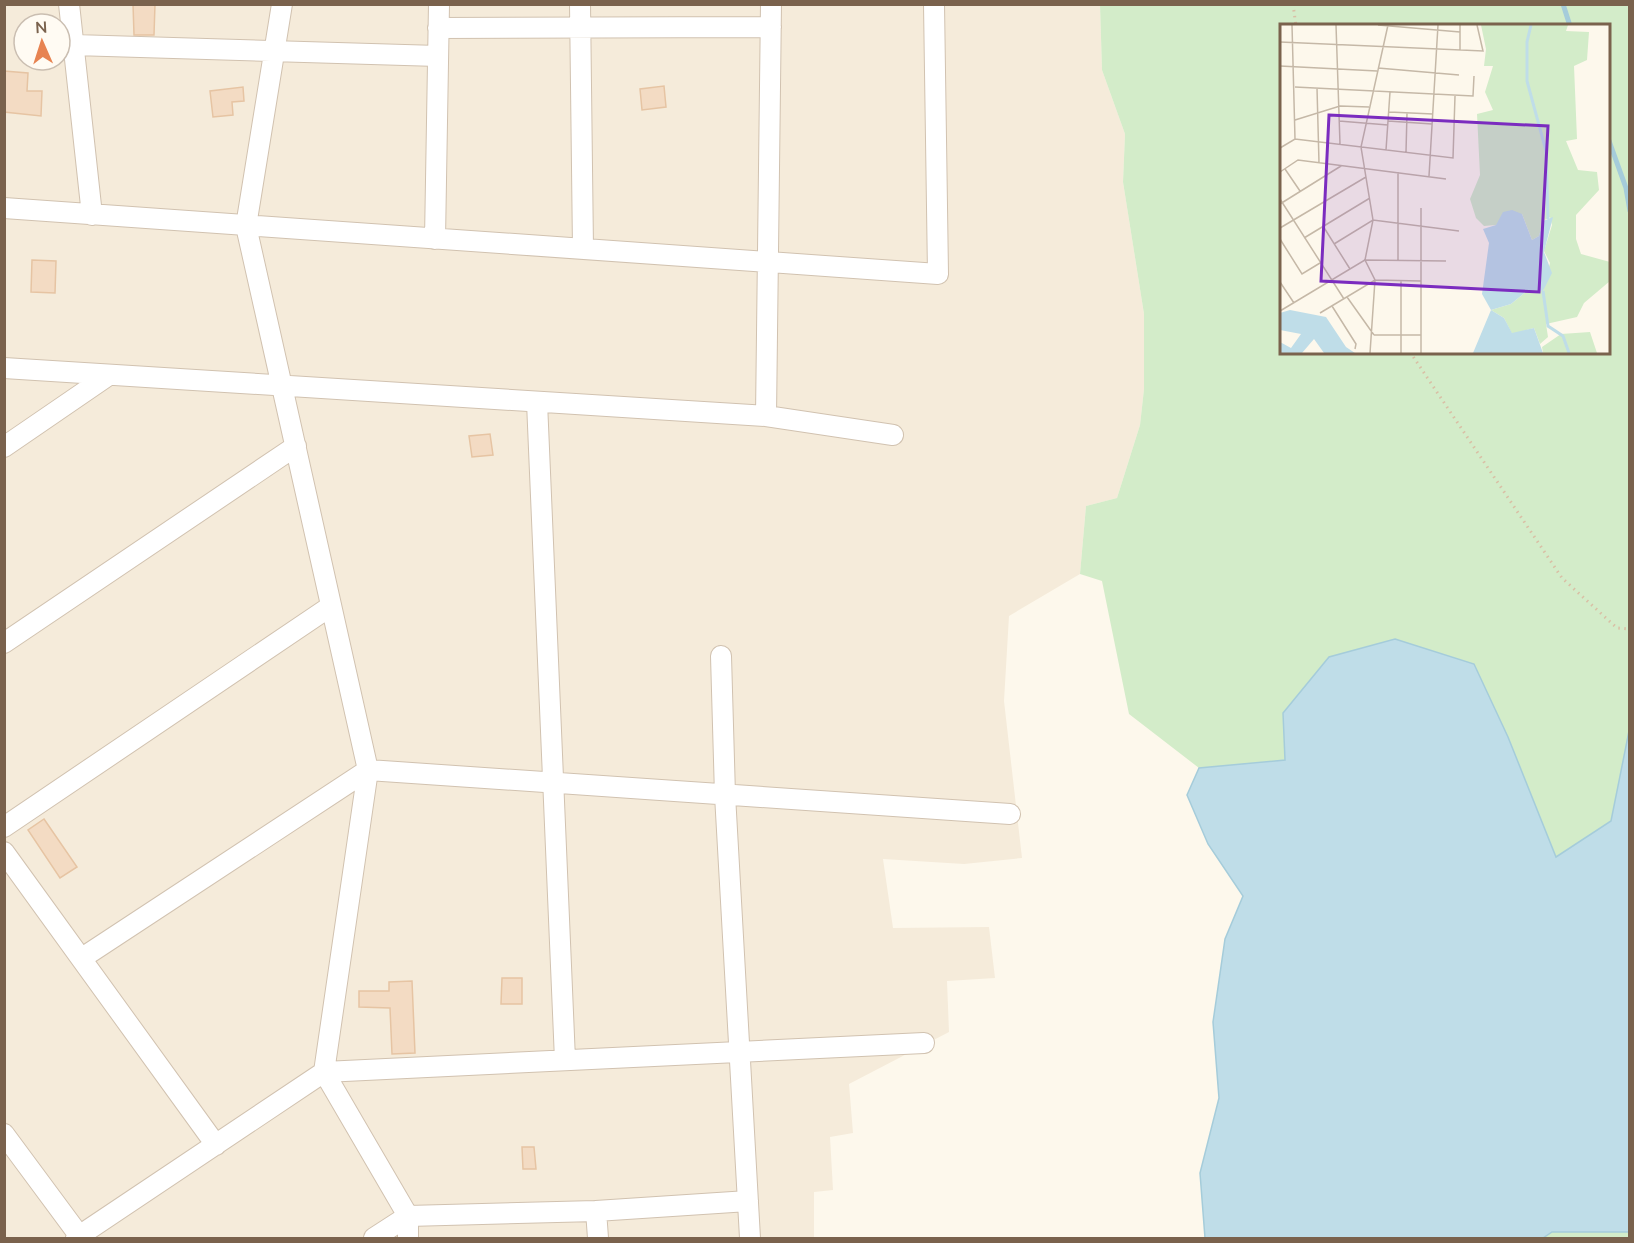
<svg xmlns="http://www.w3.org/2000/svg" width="1634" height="1243" viewBox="0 0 1634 1243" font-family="Mulish,sans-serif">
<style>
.residential{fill:#f5ebda;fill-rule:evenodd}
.green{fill:#d3ecc9;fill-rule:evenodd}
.water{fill:#bfdde8;stroke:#a5ccda;stroke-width:1.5}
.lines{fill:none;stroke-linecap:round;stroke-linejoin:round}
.stream{stroke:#a5ccda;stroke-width:5}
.building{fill:#f3dbc3;stroke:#e6c4a3;stroke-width:1.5}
.street-casing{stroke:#d1c2b0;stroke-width:22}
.path{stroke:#d9bfa5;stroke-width:3;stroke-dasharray:1.5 4.5;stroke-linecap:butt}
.street{stroke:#fff;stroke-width:20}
.inset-river{fill:none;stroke:#bfdde8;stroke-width:3}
.inset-road{fill:none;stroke:#c5b8a7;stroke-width:1.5}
.view{fill:#7b2cbf;fill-opacity:0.15;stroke:#7b2cbf;stroke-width:3}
.inset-edge{fill:none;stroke:#7a624d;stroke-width:3}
</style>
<rect width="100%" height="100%" fill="#fdf8ec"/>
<!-- residential -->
<path class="residential" d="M5,5H1100L1102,70L1125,134L1123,182L1144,314V389L1140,425L1117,498L1086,506L1080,574L1009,616L1004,701L1022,858L964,864L883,859L893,928L989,927L995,978L947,981L949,1032L849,1084L853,1133L830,1137L833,1190L814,1192V1238H5ZM24,24H60V60H24Z"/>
<!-- green -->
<path class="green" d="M1100,5H1629L1630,731L1611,821L1556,857L1508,737L1474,664L1283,713L1285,760L1199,768L1129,714L1102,581L1080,574L1086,506L1117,498L1140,425L1144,389V314L1123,182L1125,134L1102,70ZM1282,26H1608V352H1282Z
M1552,1232H1629V1238H1543Z"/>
<!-- water -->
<path class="water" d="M1395,639L1474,664L1508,737L1556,857L1611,821L1629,731V1232H1552L1543,1238H1205L1200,1173L1219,1098L1213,1022L1225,939L1243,896L1208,844L1187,795L1199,768L1285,760L1283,713L1329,657Z"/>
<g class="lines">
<!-- stream -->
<path class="stream" d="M1563,4L1570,26
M1608,138L1626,188L1630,211"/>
</g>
<!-- building -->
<path class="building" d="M133,4H155L154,35H134Z
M4,71L28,73L27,91H42L41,116L4,112Z
M664,86L666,107L642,110L640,89Z
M243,87L244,101L232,102L233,115L213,117L210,91Z
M32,260L56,261L55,293L31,292Z
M490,434L493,455L472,457L469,436Z
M44,819L77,867L60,878L28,830Z
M502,978H522V1004H501Z
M412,981L415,1053L392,1054L390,1008L359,1007V991H389V982Z
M522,1147H534L536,1169H523Z"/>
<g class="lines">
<!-- street casing -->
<g class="street-casing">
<path id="street" d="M69,4L92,215
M580,4L583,249
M438,28L771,27
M74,45L438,56
M4,208L938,274L934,4
M435,239L439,4
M4,368L766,416L893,435
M537,402L565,1060
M766,416L771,4
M4,447L109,375
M4,643L296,446
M721,656L725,795L750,1238
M4,827L331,606
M4,852L216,1145
M82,958L368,770L1010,814
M4,1134L81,1238
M596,1211L598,1238
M76,1238L324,1072L368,770L246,226L282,4
M374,1238L408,1216L596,1211L748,1201
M408,1238V1216L324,1072L924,1043"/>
</g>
<!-- path -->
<path class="path" d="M1293,4L1296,26
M1410,352L1562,578L1617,628L1630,629"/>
<!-- street -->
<use href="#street" class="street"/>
</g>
<!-- overview -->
<g transform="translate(1280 24)">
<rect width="330" height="330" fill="#fdf8ec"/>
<path d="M201,1H288L286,7L309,8L307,36L294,42L297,115L286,117L298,146L317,148L319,166L296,191V215L301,230L330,238V257L304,279L297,293L266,300L268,313L260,320L254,304L232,310L224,294L211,286L231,280L248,266L263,267L270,239L264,227L272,201L270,193L263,197L259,212L252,216L242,190L216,201L204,202L196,194L190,175L200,151L197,90L213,86L205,68L213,42H204L206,25ZM310,308L317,329H263L262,323L281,310Z" fill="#d3ecc9"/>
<path d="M232,186L242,190L252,216L259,212L263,197L273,193L264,228L272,249L263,267L248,266L231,280L211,286L224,294L232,309L254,304L263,329H193L211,286L202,270L209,219L203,205L216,201L223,188ZM10,286L46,293L66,323L75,329H44L34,315L22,329H0V318L11,324L21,310L0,306V289Z" fill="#bfdde8"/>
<path class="inset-river" d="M251,1L247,18V57L266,127L268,195M263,267L268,302L283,312L289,329"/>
<path class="inset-road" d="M12,1L15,115M56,1L60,120M98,1L180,8M0,18L203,27L197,1M180,26V1M0,42L97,47M98,44L179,51M15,63L193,72L194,52M37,64L39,139M109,88L153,90M15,96L60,82L89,83M59,97L108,101M108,97L152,100M0,124L15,115L173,134L175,72M106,126L110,68M126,128L127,89M5,145L20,167M0,148L18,136L166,155M149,152L158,1M0,175L64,275M0,180L61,142M43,202L70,245M0,204L86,153M24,214L90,174M0,215L22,250L40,239M54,220L93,196L179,207M118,236V148M121,257V329M0,258L14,279M67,273L94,311M52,282L76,320L75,325M0,287L85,236L93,196L81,123L108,1M40,289L95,256L141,257M94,311H141M90,329L95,256L85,236L166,237M141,329V184"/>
<path class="view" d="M49,91L268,102L259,268L41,257Z"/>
<rect width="330" height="330" class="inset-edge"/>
</g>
<!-- border -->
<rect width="1634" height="1243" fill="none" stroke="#7a624d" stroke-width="12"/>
<!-- north arrow -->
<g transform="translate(42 42) rotate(357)"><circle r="28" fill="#fffbf3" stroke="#cabeb1" stroke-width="1.5"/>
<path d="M0-4.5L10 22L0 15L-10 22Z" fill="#e78351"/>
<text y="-9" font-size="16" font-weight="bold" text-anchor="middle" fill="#7a624d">N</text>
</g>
</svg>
